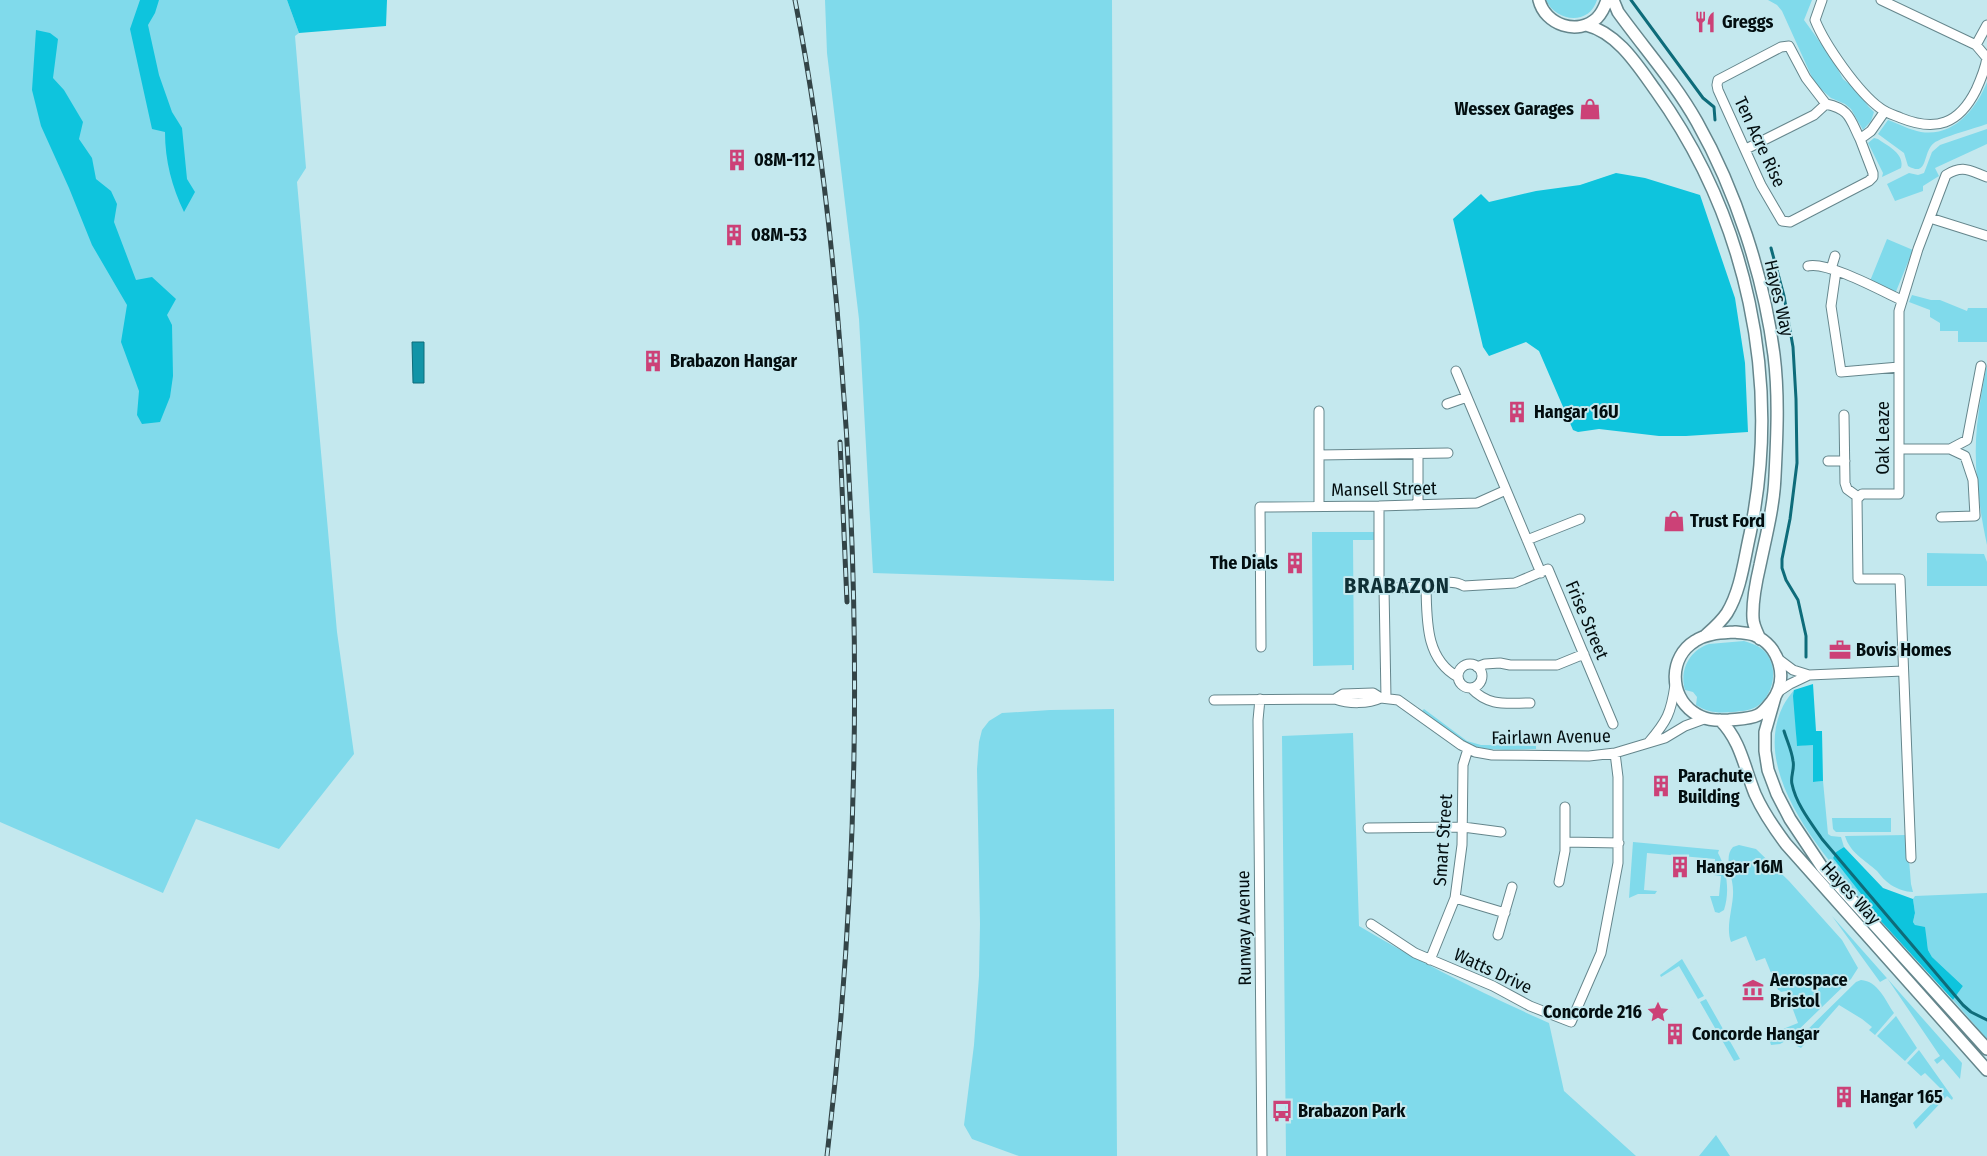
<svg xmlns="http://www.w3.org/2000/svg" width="1987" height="1156" viewBox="0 0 1987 1156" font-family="'Fira Sans Condensed',sans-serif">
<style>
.green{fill:#80daeb}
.forest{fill:#0ec4dd}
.water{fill:#1294a7;stroke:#0e6c7a}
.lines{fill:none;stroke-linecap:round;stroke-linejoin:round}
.stream{stroke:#0e6c7a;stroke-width:3}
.minor-casing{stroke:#65868c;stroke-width:11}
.tertiary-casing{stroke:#65868c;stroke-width:14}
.minor{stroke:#fff;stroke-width:9}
.tertiary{stroke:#fff;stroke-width:11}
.rail-casing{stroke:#334447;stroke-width:5}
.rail{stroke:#c4e8ee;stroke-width:3;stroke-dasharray:9;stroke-linecap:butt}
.labels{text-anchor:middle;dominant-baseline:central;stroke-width:4;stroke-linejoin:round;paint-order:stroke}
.poi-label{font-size:18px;font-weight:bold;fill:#030e10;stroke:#c4e8ee;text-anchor:start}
.street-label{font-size:18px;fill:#030e10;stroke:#c4e8ee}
.district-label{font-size:22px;font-weight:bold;letter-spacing:1px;fill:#0f2f35;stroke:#c4e8ee}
</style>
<rect width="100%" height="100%" fill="#c4e8ee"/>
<!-- green -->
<path class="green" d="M0,0H287L299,33L295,36L306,168L297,182L337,632L354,754L279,849L196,819L163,893L0,822Z
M825,0H1112L1114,581L873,573L859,319L827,53Z
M1546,0H1597C1589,26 1556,22 1546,0Z
M1768,0H1812L1804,20L1833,60L1843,79L1857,90L1868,106L1874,112L1871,121L1863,130L1851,109L1845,104L1831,98L1815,84L1782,11L1777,5Z
M1987,82V124C1976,128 1942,137 1934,143C1922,152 1929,178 1908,166L1904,153L1878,134L1888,120C1899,124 1910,130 1921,132C1954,137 1976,109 1987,82Z
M1987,129V144L1935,168L1939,176L1923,186V191L1895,201L1887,184L1909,173L1918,175L1924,173L1932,152L1940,145Z
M1874,138L1878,139C1888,146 1905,154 1901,168L1882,177L1883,173L1868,143Z
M1887,239L1913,250L1895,294L1870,281Z
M1912,295L1931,300H1940L1967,311L1968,308H1987V342H1958V331H1940V323L1930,317V310L1909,302Z
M1987,364V545C1979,507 1973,465 1977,426C1979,405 1983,385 1987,364Z
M1312,532H1374V540H1353L1354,670H1352V665L1313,666Z
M1927,553L1984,554L1987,562V586H1927Z
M1744,641C1750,643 1757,645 1762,649C1780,664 1775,695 1756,707C1749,711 1741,711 1733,712C1718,713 1709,713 1696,705L1697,697L1693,692L1685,690C1679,670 1690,650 1709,644Z
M1794,690L1797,746L1813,744V782L1823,781L1828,834L1831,836L1841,837L1844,847L1836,852L1833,858L1870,904L1868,907C1827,859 1749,774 1783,706C1786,700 1790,695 1794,690Z
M1114,709L1117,1156H1019L972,1139L964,1125L974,1045L979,976L980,924L977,769L979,742L982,730L989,721L1002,713L1050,710Z
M1424,709L1467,741L1481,745L1536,746V749C1515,749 1490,752 1470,745C1452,738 1436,723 1421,712Z
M1353,733L1359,926C1421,963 1484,994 1549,1023L1564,1091L1636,1156H1286L1282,736Z
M1832,818H1891V832H1836L1833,829Z
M1907,835L1911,884L1913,892C1905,892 1898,889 1891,885C1885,881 1881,876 1877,871C1865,860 1850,853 1845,836Z
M1633,842L1719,850L1718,853C1727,869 1730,892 1724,910L1719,913L1715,912L1710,896H1719L1721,876L1714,875L1715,859L1647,853L1644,890L1657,891L1655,894H1638L1629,898Z
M1739,845L1756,849L1789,881L1842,940L1858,968L1851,979L1789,1039L1780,1044L1771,1045L1768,1035L1798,1023L1786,991L1781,992L1779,990H1778L1765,958L1756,961L1746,936L1731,942C1725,926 1734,906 1733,890C1733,877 1723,857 1733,847Z
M1987,893V1039L1953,1000L1963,986L1932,957L1928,950L1927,942L1913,922L1915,913L1913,899L1915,896Z
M1832,916L1962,1063L1960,1079L1943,1059L1937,1064L1934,1060L1940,1056L1887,978L1880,982Z
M1682,959L1704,996L1698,999L1679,966L1661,977L1660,975Z
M1861,980C1878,981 1885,1000 1894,1013L1875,1035L1869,1030L1872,1027L1862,1019L1839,1005L1801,1048L1797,1046L1796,1041L1856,982Z
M1706,999L1740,1059L1734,1061L1700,1002Z
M1896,1016L1917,1048L1905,1061L1877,1036Z
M1919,1050L1953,1098L1952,1100L1947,1096L1916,1129L1913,1123L1942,1093L1940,1091L1941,1089L1925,1073L1921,1076L1907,1063Z
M1716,1135L1730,1156H1699Z"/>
<!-- forest -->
<path class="forest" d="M140,0H159L155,13L148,25L159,75L172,112L182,128L187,179L195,192L184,212C172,187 165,161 165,132L152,129L130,29Z
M287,0H387L386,26L299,33Z
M36,30L50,33L58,39L53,78L64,90L83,122L79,139L92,158L96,179L111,191L117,204L114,222L136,280L152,277L176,299L167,315L172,325L173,376L170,397L160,422L142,424L137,415L139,391L121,342L127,305L92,245L69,188L41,126L32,90Z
M1616,173L1645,178L1700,195L1735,298L1745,363L1748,432L1686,436H1659L1599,429L1578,432L1573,430L1539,351L1526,342L1489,356L1483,347L1453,219L1481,194L1489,202L1536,191L1580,185Z
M1813,684L1816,731H1822L1823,781L1813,782V745L1797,746L1793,696L1794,690Z
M1844,847L1883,888L1913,899L1915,913L1913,922L1915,925L1925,927L1928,950L1932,957L1963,986L1953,1000L1868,907L1869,904L1833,858L1836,852Z"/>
<!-- water -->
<path class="water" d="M412,342H424V383H413Z"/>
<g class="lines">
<!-- stream -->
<path class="stream" d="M1631,0L1703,98L1714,107L1715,120
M1771,248L1784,296L1793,347L1796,399L1797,463L1790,519L1782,559V568L1786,580L1798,600L1806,636V657
M1784,731C1787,741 1792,751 1793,761C1795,769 1790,777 1792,784C1796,804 1811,823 1822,839L1963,1005L1971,1012L1987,1020"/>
<!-- minor casing -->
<g class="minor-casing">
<path id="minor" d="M1822,0L1815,20C1825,45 1858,92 1880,108C1886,113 1894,115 1901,118C1936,132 1959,124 1976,90C1981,79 1985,70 1987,58L1976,45L1881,0
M1976,45L1987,25
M1826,104L1806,78L1789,46L1781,47L1718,80L1717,85L1718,90L1761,185L1782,221L1790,222L1869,181L1873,177V173L1860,139
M1826,104C1850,109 1850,119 1860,139L1871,131L1885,111
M1746,149L1814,115L1826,104
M1930,218L1987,236
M1808,266C1827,261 1882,291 1901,300
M1831,269L1835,256
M1836,271L1831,306L1841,372L1899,367
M1456,371L1541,573
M1447,404L1467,397
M1844,415L1845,483L1847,489L1858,497
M1899,449H1950L1967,440L1981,366
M1418,454V505
M1319,455L1448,453
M1828,461H1845
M1319,506V411
M1379,506V580L1384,588L1386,698
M1941,517L1975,516L1973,480L1965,456L1950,449
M1527,540L1580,519
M1426,587C1427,620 1425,659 1458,677
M1384,588L1433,587C1442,581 1455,581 1464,586L1515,583L1548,569L1613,724
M1261,647L1260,507L1379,506L1477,503L1506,490
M1777,658L1793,670L1809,675
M1458 676a12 12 0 1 1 24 0a12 12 0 1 1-24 0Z
M1477,667L1485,664L1500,663L1510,665H1557L1584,654
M1471,688C1489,707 1506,703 1530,703
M1778,692L1790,684L1809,675L1903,671
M1260,699L1258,720L1262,1156
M1335,699L1343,694L1373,693L1381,698L1398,700L1461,745L1475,752L1492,755L1589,756L1615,753L1665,738L1685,726L1704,719
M1214,700L1335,699C1349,704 1368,704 1381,698
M1649,742C1667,721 1671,713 1675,685
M1368,828L1463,827L1501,832
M1565,842L1619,843
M1911,858L1900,579H1858L1857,499L1862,494H1899V311L1918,249L1946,175C1963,164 1970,171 1987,177
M1559,882L1565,851V807
M1455,898L1505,913
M1371,924L1415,953L1493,986L1530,1006L1571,1022L1601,953L1618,863V777L1615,753
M1498,935L1512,887
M1430,960L1455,898L1462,845L1463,765L1468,749"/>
</g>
<!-- tertiary casing -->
<g class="tertiary-casing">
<path id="tertiary" d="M1539,0C1545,25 1578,36 1597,18C1602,13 1605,6 1607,0
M1613,0L1618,12C1644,48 1675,83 1697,122C1736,191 1764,277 1774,355C1779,395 1777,436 1775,476C1774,506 1766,536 1760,565C1756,582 1752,600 1753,618C1753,625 1757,632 1760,639
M1586,25C1618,33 1638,66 1656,91C1747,218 1782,380 1750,534C1744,560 1741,590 1727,613C1721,622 1714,628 1706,635
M1735,632C1741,633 1748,633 1754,635C1780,646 1789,679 1772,701C1768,706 1764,712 1758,715C1750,719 1738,719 1729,720C1715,721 1704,720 1693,712C1669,695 1669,657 1695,641C1707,633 1721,633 1735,632Z
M1775,697L1765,732V751L1768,770L1777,794L1790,819L1822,867L1987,1049
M1720,720C1741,741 1744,767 1755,794C1763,812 1774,828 1786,844L1987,1070"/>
</g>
<!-- minor -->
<use href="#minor" class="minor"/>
<!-- tertiary -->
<use href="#tertiary" class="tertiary"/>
<!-- rail casing -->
<g class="rail-casing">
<path id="rail" d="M795,0C818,118 832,238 841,358C863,624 858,892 827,1156
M840,442L847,602"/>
</g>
<!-- rail -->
<use href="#rail" class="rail"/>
</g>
<!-- icons -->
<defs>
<g id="restaurant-bare" transform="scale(1.725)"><path d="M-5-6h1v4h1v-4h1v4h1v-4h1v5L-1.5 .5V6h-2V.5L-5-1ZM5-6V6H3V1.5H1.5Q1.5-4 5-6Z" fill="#cc4177" stroke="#c4e8ee" stroke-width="2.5" paint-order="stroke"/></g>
<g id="shop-bare" transform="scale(1.725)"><path d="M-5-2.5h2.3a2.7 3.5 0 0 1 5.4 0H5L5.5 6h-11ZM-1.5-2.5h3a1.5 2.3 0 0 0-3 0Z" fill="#cc4177" stroke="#c4e8ee" stroke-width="2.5" paint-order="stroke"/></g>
<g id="building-bare" transform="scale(1.725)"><path d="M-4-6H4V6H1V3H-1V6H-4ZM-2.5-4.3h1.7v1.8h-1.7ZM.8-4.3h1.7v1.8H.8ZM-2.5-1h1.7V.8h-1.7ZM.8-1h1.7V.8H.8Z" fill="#cc4177" stroke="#c4e8ee" stroke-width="2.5" paint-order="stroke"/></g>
<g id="office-bare" transform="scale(1.725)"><path d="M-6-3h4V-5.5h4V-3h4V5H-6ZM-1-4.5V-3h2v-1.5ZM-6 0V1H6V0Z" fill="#cc4177" stroke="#c4e8ee" stroke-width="2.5" paint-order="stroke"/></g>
<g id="museum-bare" transform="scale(1.725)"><path d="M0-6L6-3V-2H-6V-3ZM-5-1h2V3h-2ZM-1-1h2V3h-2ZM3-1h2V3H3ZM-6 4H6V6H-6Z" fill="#cc4177" stroke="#c4e8ee" stroke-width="2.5" paint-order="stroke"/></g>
<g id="sight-bare" transform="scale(1.725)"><path d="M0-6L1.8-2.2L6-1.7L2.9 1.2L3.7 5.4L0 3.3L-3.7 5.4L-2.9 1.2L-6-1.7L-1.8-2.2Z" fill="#cc4177" stroke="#c4e8ee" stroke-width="2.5" paint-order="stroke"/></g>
<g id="bus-bare" transform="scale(1.725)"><path d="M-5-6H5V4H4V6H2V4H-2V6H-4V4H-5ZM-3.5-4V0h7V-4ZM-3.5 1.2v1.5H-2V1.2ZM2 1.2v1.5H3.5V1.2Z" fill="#cc4177" stroke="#c4e8ee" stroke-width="2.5" paint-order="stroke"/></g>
</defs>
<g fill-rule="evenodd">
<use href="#restaurant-bare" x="1705" y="22"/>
<use href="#shop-bare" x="1590" y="109"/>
<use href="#building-bare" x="737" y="160"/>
<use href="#building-bare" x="734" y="235"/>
<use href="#building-bare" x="653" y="361"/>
<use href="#building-bare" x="1517" y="412"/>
<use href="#shop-bare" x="1674" y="521"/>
<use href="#building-bare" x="1295" y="563"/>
<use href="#office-bare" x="1840" y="650"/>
<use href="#building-bare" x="1661" y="786"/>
<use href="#building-bare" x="1680" y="867"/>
<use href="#museum-bare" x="1753" y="990"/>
<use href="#sight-bare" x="1658" y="1012"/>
<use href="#building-bare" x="1675" y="1034"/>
<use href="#building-bare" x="1844" y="1097"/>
<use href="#bus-bare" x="1282" y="1111"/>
</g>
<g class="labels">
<!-- poi labels -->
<g class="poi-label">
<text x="1722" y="22">Greggs</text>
<text x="1574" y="109" text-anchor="end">Wessex Garages</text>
<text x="754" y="160">08M-112</text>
<text x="751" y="235">08M-53</text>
<text x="670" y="361">Brabazon Hangar</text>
<text x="1534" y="412">Hangar 16U</text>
<text x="1690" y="521">Trust Ford</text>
<text x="1278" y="563" text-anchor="end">The Dials</text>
<text x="1856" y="650">Bovis Homes</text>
<text x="1678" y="776">Parachute<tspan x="1678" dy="21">Building</tspan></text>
<text x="1696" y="867">Hangar 16M</text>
<text x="1770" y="980">Aerospace<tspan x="1770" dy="21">Bristol</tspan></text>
<text x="1642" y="1012" text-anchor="end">Concorde 216</text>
<text x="1692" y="1034">Concorde Hangar</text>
<text x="1860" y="1097">Hangar 165</text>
<text x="1298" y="1111">Brabazon Park</text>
</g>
<!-- street labels -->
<g class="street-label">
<text transform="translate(1760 142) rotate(65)">Ten Acre Rise</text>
<text transform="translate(1779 298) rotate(77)">Hayes Way</text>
<text transform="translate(1883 438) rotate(-90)">Oak Leaze</text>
<text transform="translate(1384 489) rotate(-1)">Mansell Street</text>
<text transform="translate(1587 620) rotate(67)">Frise Street</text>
<text transform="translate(1551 737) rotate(-1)">Fairlawn Avenue</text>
<text transform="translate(1443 840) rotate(-86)">Smart Street</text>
<text transform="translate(1851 893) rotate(48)">Hayes Way</text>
<text transform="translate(1244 928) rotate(-91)">Runway Avenue</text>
<text transform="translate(1493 971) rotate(25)">Watts Drive</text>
</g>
<!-- district labels -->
<g class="district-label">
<text x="1397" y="585">BRABAZON</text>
</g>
</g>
</svg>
